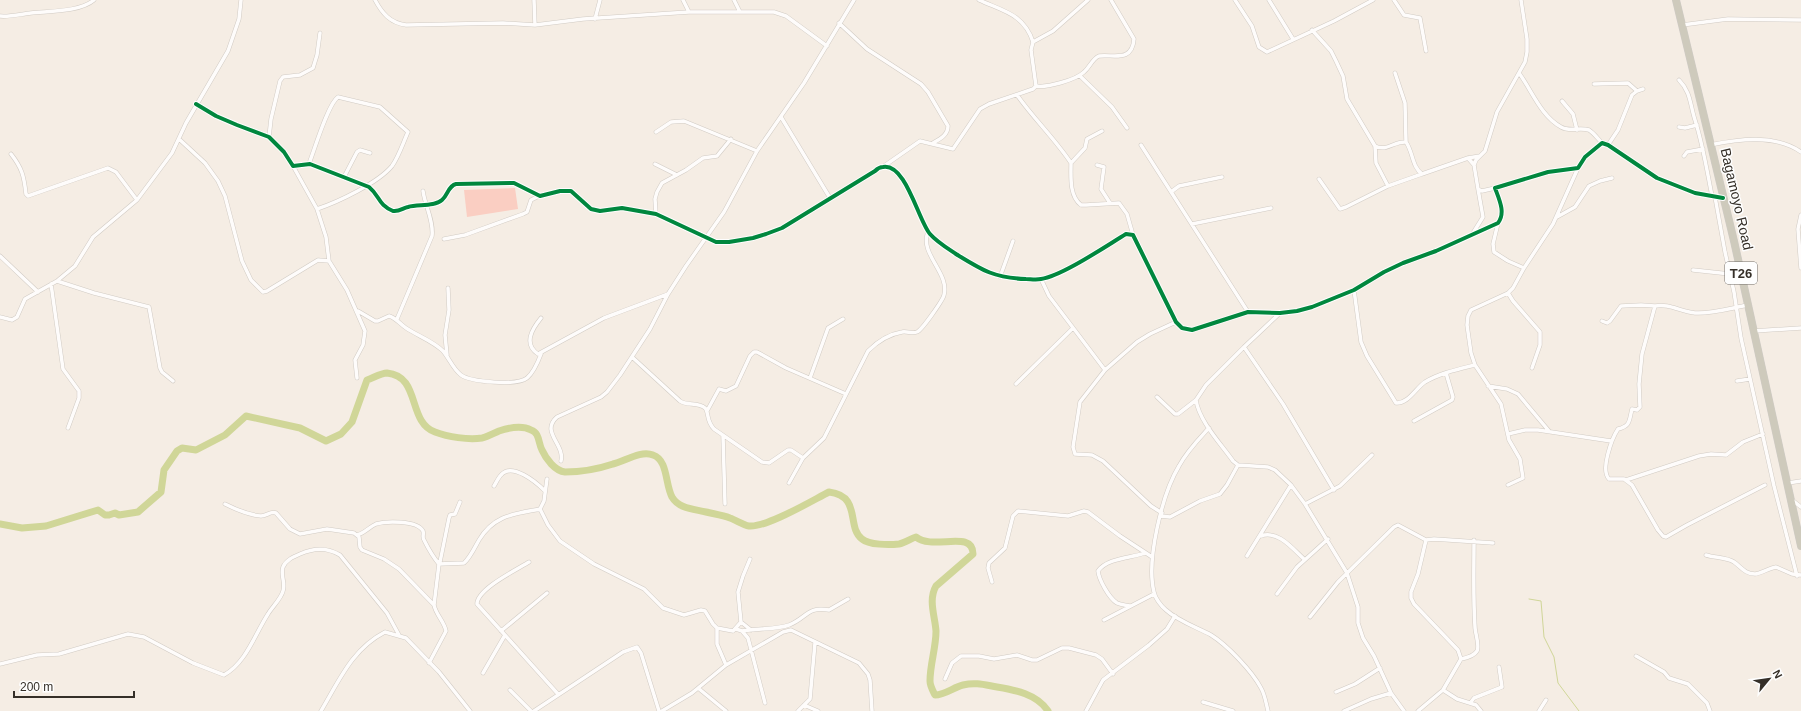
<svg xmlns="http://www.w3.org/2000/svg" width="1801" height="711" viewBox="0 0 1801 711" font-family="Arial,sans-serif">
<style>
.green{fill:#facec2}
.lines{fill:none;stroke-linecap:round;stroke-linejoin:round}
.stream{stroke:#d0d698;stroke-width:1}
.river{stroke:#d0d698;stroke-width:7}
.street-casing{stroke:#d1cbc4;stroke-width:4.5}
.highway-casing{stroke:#cfcbc6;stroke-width:8}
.street{stroke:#fefcfb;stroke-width:3.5}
.highway{stroke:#cecabc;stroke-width:7}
.cycleway-casing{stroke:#fefefe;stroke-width:6}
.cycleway{stroke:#00873e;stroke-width:4}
.labels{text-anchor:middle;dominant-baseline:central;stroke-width:3;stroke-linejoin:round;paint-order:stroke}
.shield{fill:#fefefe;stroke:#716d68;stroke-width:1}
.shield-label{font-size:13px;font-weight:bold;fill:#352f28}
.street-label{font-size:14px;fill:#352f28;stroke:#fefefe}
</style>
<rect width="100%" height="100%" fill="#f5ede4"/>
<!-- green -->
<path class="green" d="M515,188L518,209L467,217L464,190Z"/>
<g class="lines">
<!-- stream -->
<path class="stream" d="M1529,599L1541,601L1544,637L1554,657L1558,683L1579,711"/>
<!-- river -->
<path class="river" d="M0,524L22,528L46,526L98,510L105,515H109L115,513L119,515L138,512L161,492L164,470L177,451L182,448L196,450L225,435L246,416L300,428L326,441L341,434L352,422L367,380C373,378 381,373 387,373C421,376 407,422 435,432C448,437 468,440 482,438C488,437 494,433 499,431C508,428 522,425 531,430C540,433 538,443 542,450C546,459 555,471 565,472C581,472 598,469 613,464C625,461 641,450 653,455C668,460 665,484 672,497C679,509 694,509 706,512C714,514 722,515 730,518C736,520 743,525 749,526C766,528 813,500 829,492C862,496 846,527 862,539C869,545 889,545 899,544C905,543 910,539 916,537C933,551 973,529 973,554L936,586C928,600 935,616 936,631C936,648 930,664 930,681C930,686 933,691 935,695C945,695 954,687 963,685C976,682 985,685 997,687C1015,690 1037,694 1048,711"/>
<!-- street casing -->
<g class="street-casing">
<path id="street" d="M375,0C382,13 390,23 406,25L503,23L535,25L583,19L689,12H774L786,16L827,46
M534,0L535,25
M683,0L689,12
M734,0L740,12
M979,0C1003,11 1024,14 1033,42
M1235,0L1252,26L1259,47L1267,52L1334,21L1373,0
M1269,0L1293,39
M1394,0L1404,15L1420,18L1426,51
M0,16C10,17 21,14 31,13C49,11 80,12 94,0
M595,19L600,0
M839,23L867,49L921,84L928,92L948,126C948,135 940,139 933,143
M1682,25L1728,19L1801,20
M1312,30L1331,51L1336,61L1343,76L1347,99L1375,146L1376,163L1388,186
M1395,73L1405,103L1406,142
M1519,73C1532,91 1541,116 1561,127C1569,132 1580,127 1589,130C1594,133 1598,139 1602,143
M1080,76L1112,107L1127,128
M1679,80C1691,92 1690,105 1695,120C1703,145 1707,171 1712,196
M1594,84L1628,83L1637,91
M1036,86L1031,50L1033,42L1053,31L1088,0
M1017,95C1034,119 1055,139 1071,163
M1562,101L1573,114L1577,130
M196,104L216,116L237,125L269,137L284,152L293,166L310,164L369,187C380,196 378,205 393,211C399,212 403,208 408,207C418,204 434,207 442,200C448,195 448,186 456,184L514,183L540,196L560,191H571L591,209L600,211L622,208L656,214L716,242H729L753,238L766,234L782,228L875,171C877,169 881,167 883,167C906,163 918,220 930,234C937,242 947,248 956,254C982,270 994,278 1026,279C1030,279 1036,280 1041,279C1062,276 1106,246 1126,234L1133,235L1176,322L1182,328L1192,330L1248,312L1280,313L1297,311L1312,307L1354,290L1384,272L1403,263L1436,251L1498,223C1506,213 1499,199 1495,188L1548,172L1578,168L1585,157L1602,143L1608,145L1657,178L1695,193L1723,198
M781,117L830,198
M1679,127L1685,128L1697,125
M1102,131L1087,139L1085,148L1071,163C1071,176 1069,196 1081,205H1086L1119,203L1127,214L1133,235
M656,132L671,122L684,121L757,151
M269,137L271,119L280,81L283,77L300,75L313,68L317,55L320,33
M179,139L205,163L218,181L225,196L242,261L251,280L263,292L267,291L318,260L329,261
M1141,145L1248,312
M1608,145L1618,130L1632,95L1637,91L1643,89
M1710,145C1739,139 1775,134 1801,152
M1375,146C1387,152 1394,141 1406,142C1413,152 1412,167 1422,174L1468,158L1480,156
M11,154C22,168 24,176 26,194L28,196L108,168L116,172L137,200
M1684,156L1687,152L1703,149
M1468,158L1474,165L1478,189L1482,191L1495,188
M310,164V161C315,148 328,104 338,97L380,107L408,132C403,143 399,156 392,166C378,183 338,202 317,209
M655,164L677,175
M1097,165L1104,167L1101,189L1110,203
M1474,165L1476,160L1485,151L1497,112L1525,62L1527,52V39L1521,0
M293,166L317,209L326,237L329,261L347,290L365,331L363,345L355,360L357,378
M884,166L920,141L953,149L980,109L989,104L1033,89L1036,86C1046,88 1076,80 1084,72C1090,67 1092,59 1099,56C1113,54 1132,63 1134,39L1111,0
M344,177L357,152L360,150L370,153
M1319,179L1340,209L1346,207L1388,186L1422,174
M1171,192L1179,186L1222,177
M1715,197L1725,252L1734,292L1741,338L1774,486L1797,576
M656,214L655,199L657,192L662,183L686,170L703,158L717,156L731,139
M1801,215L1798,229L1801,268
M1557,217L1575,207L1589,186L1600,181L1612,178
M1498,223L1493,244L1494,252L1508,261L1524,268
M1192,224L1271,208
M1473,233L1483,217L1478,189
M444,239L465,235L523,214L527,212L531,200L539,196
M0,256L38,292
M1693,270L1730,274
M1000,277L1013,241
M1041,279L1049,296L1105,370
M57,281L94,293L149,307L160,368L162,372L173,381
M51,284L63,369L79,391V398L68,428
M1354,290L1361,342L1367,356L1396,403C1408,404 1416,388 1425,382C1440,373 1459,369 1475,365
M1508,293L1513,301L1540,332V345L1532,368
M1748,305C1731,308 1713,314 1695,313C1681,312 1669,303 1655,306L1642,354L1639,384L1640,407L1637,410L1632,409C1629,420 1631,426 1618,429C1612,438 1600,470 1609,479H1624L1632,485L1658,530L1663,536L1666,537L1687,525L1765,485
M358,311L375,321H378L389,316C396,318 400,324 406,328C418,336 433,341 443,351C449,358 453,369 461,375C471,382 517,386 527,378C534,372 538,362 541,354
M1280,313L1244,347L1206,385L1196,400C1199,421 1221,444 1233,461L1238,465L1268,467L1275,470L1291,485L1305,504L1347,573L1358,607V623L1363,638L1374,656L1391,693L1404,711
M0,317L12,320L17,317L25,299L57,281L75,266L93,237L137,200L172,153L186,123L228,51L239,19L241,0
M541,318C532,329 523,344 538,354L604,318L668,294
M397,319L432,236C434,221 425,206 423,191
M1602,321L1607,323L1610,321L1621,306L1641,305L1655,306
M1754,331L1801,328
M1244,347L1283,404L1334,490
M447,355L445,335L449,310L448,288
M632,357L680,401C687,406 698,402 705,408C709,412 706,421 714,429L762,462L769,463L788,450H791L803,458
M810,378L828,328L843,319
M1737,381L1750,379
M1016,384L1072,329
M1488,386L1507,389L1518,394L1549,431
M1157,397L1175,414H1178L1196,400
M707,411L719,389L726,391L736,386L750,356L754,352H757L786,368L846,394
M1414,421L1452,400L1453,397L1446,373
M1209,428C1198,440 1187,451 1179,466C1162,494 1146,561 1154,592C1155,598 1161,606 1166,610C1178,621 1196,627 1211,635C1227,645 1252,671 1261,688C1265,695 1266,703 1268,711
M1508,434L1525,430H1538L1611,441
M723,436L725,504
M561,461C565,444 540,432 557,417L601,397L607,392L620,375L650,329L668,294L686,266L724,212L757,151L804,83L854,0
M1626,480L1699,456L1711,454L1726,455L1743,442L1763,434
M789,483L803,458L824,438L868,351C877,342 890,334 902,332C907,331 912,334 917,332C922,330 943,300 944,295C950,273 919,254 928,232
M1788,483L1801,481
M1508,485L1523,478L1520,459L1509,440L1501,404L1475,365L1471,353L1467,325L1468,316L1471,310L1508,293L1513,288L1524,268L1553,224L1578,168
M494,486C496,483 498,478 501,475C512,462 536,482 545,491
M1792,500L1801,507
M225,504C237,510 248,515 261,516C267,516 270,511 276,513L290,529L300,534L327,529L354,533L359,537L360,547L362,550L384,559L399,569L434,605
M1305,504L1340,486L1372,455
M540,509L548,525L560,541L594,564L644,589L663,608L684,615L701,610L705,611L713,624L717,628L733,631L741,622L738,592L743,576L750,559
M1162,513L1151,506L1103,461L1092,455L1075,454L1073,447L1080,402L1105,370L1137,342L1150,334L1176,322
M1161,516L1170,517L1200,501L1220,494L1227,485L1238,465
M357,535C365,533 369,527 376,524C386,521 417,520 423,531C424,534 422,538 424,540C428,548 433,557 439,564
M1261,536C1278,530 1292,548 1304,559
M1706,555C1715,558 1726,557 1734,562C1741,567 1745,574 1755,574C1760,574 1769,568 1776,567L1792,574L1801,575
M1247,556L1291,485
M440,562L449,518L450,515L455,514L460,502
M529,562C516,570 477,589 477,604L558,694
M992,582L988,568L989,563L1005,548L1013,516L1018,511L1068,516L1084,511L1088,512L1120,536L1152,557
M1277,594L1297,567L1328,539
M1130,606C1126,605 1121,605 1117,603C1109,598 1099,580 1098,571C1107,558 1131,558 1145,553
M1310,617L1338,582L1394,527L1398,525L1426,540
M1104,620L1154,594
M741,622L751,630
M717,628V644L726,665
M736,629L742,631L748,638L765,703
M501,631L547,593
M742,631C757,628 775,630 789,625C807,618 807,606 829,610L848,599
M1636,656L1664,672L1669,678L1688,684L1707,703L1710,711
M1461,659C1466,658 1474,656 1477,651C1480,646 1475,633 1475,627C1473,598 1474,569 1474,540
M429,663L446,631C444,621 436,615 434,605L439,564L464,563C470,558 475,547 479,540C494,515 514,514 540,509L544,501L547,479
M0,664L37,655L59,654L128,634L144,637L193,663L224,675C246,663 255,634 268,614C272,607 281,599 283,591C286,583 280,575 283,567C286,560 293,557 300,554C314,548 326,547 340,555L387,613L399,635
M483,673L505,635
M945,679L952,663L961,656H979L994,659L1017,655L1032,660H1037L1062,648H1069L1096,655L1102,659L1113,674
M698,688L726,711
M510,690L531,711
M1443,690L1457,699L1476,705L1481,711
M1336,692L1355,684L1380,668
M1203,702L1233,711
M1471,702L1474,698L1502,687L1499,667
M804,705L818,711
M321,711C339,681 352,649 385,632L406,638L439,672L470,711
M534,711L623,652L637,647L641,653L659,711
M662,711L692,693L726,665L783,632L791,630L859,663L868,674L870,680L872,711
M798,711L810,699L815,643
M1086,711L1103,680L1149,645L1167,629L1175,616
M1344,711L1371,699L1391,693
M1418,711L1443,690L1461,659L1458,650L1414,604L1411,598V592L1418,574L1426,540L1434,539L1493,543
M1539,711L1546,700"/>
</g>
<!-- highway casing -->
<g class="highway-casing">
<path id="highway" d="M1676,0L1734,241L1801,546"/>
</g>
<!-- street -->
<use href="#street" class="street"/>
<!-- highway -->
<use href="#highway" class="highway"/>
<!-- cycleway casing -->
<g class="cycleway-casing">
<path id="cycleway" d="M196,104L216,116L237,125L269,137L284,152L293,166L310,164L369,187C380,196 378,205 393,211C399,212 403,208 408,207C418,204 434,207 442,200C448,195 448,186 456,184L514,183L540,196L560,191H571L591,209L600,211L622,208L656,214L716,242H729L753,238L766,234L782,228L875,171C877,169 881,167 883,167C906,163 918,220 930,234C937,242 947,248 956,254C982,270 994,278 1026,279C1030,279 1036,280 1041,279C1062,276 1106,246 1126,234L1133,235L1176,322L1182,328L1192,330L1248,312L1280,313L1297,311L1312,307L1354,290L1384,272L1403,263L1436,251L1498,223C1506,213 1499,199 1495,188L1548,172L1578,168L1585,157L1602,143L1608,145L1657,178L1695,193L1723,198"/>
</g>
<!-- cycleway -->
<use href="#cycleway" class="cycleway"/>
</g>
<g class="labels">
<!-- shield labels -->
<rect class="shield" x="1725" y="262" width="32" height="22" rx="3"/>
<g class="shield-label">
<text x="1741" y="273">T26</text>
</g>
<!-- street labels -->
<g class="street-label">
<text transform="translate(1737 199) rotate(77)">Bagamoyo Road</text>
</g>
</g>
<!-- north arrow -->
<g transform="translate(1769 679) rotate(61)" stroke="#fefefe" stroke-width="3" paint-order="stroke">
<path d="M0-3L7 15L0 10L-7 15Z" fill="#352f28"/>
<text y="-6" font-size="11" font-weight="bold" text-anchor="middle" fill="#352f28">N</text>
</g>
<!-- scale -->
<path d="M14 691v6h120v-6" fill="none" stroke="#352f28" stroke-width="2"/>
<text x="20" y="691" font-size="12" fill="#352f28" stroke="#fefefe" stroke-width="3" paint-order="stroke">200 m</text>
</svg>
